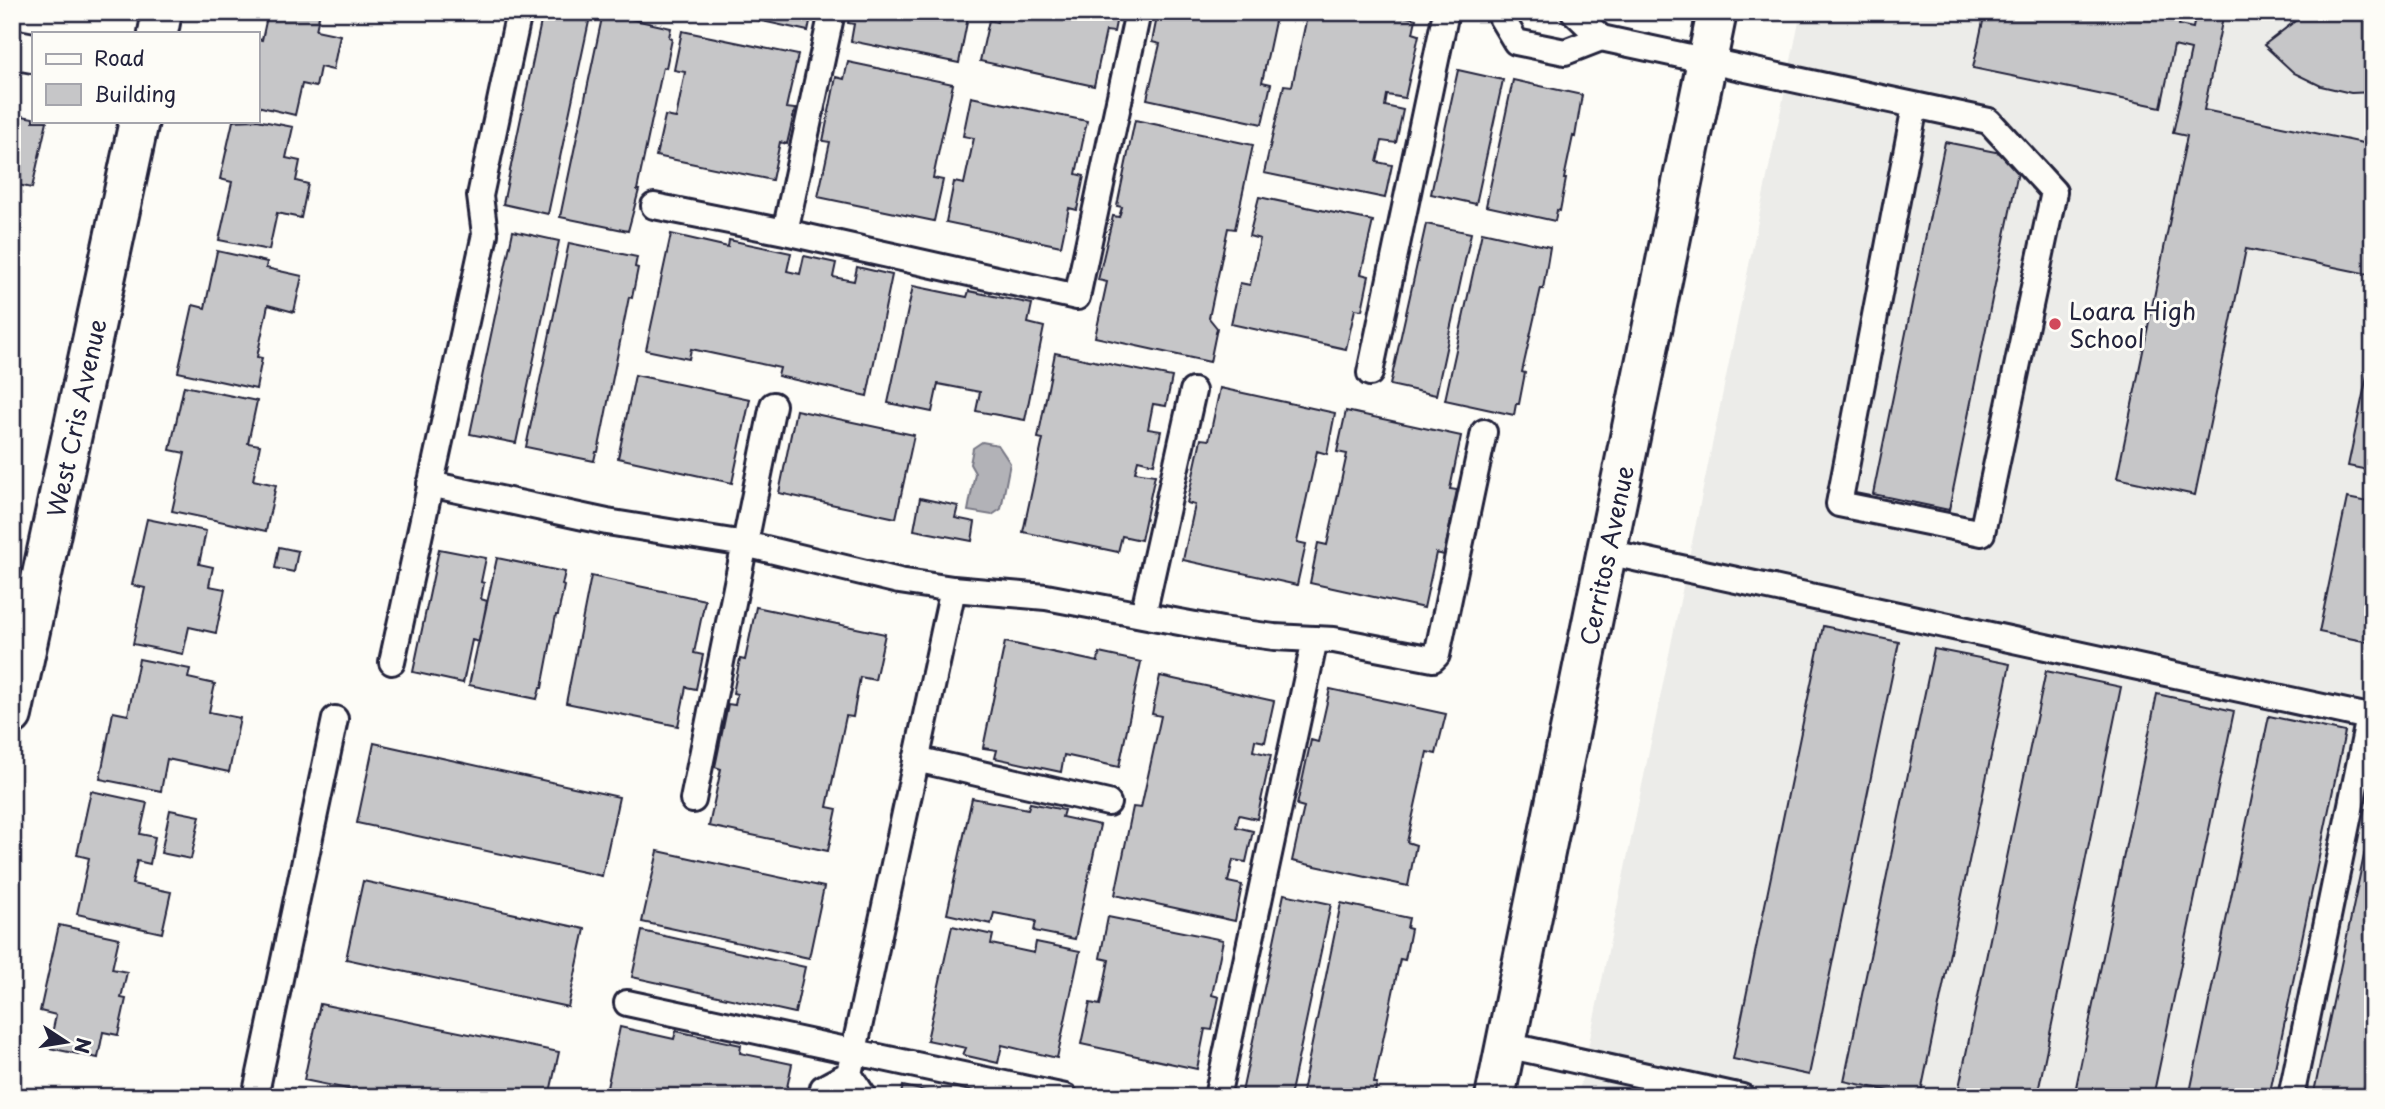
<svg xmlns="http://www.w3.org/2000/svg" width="2385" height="1109" viewBox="0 0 2385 1109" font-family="'Playpen Sans',sans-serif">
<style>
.built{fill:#ecece9}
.water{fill:#b2b2b7;stroke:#787885;stroke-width:2}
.building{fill:#c6c6c8;stroke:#22223b;stroke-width:2}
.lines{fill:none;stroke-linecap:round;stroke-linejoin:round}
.service-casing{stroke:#22223b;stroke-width:30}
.minor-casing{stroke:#22223b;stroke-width:44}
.tertiary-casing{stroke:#22223b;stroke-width:44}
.service{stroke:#fdfcf7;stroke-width:24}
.minor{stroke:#fdfcf7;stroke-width:38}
.tertiary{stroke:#fdfcf7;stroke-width:38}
.poi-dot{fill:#d1495b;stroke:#fdfcf7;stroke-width:2.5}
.labels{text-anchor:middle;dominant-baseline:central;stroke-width:6;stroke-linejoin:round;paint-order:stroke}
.poi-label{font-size:24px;fill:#22223b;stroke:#fdfcf7;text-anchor:start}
.street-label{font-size:24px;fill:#22223b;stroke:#fdfcf7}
</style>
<rect width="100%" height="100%" fill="#fdfcf7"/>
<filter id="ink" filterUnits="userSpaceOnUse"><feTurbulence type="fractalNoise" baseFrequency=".0143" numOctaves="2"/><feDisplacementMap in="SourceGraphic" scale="14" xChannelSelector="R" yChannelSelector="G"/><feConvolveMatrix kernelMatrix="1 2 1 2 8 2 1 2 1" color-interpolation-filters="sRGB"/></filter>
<g filter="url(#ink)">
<!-- built -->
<path class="built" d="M1801,12H2373V1097H1578Z"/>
<!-- water -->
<path class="water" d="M982,442L998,445L1010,463L1001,509L992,515L968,511L975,473L970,464L973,448Z"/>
<!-- building -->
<path class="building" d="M268,12H320L316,30L340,35L333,70L320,67L316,87L302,84L295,115L257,106V39L262,40Z
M543,12H591L548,214L503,204Z
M721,12H812L808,31Z
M850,12H969L959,63L851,41L854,24L848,23Z
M1000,12H1118L1114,32L1106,31L1094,86L980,61L989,20L997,22Z
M1158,12H1277L1262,82L1271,84L1262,124L1147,99L1160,44L1152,42Z
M1308,12H1384L1416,19L1413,33L1419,35L1405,98L1387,95L1385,106L1403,110L1396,143L1382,141L1377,162L1392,165L1385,198L1264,173L1284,85L1292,86Z
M1985,12H2182L2179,25L2193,28L2196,12H2224L2204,110L2373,145V275L2246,249L2195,495L2117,478L2187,136L2173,133L2191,50L2174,46L2161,107L1973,68Z
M2300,12H2373V92L2351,93L2321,86L2294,73L2264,45L2303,15Z
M603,13L671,28L669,37L672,39L666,68L663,67L637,190H639L628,231L560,217Z
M682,31L798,55L786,108L795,109L787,144L780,142L772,180L656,156L665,116L676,118L685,72L674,70Z
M848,62L953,84L933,178L943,180L934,221L818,197L830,142L823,141L836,77L844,79Z
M1458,70L1503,80L1476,204L1431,194Z
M1513,80L1582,95L1575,137L1573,136L1564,179H1566L1560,211L1557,210L1555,221L1486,206Z
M971,97L1087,121L1076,174L1084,176L1077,210L1069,208L1061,246L946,222L954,182L964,184L974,138L963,136Z
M12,114L33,118V121H47L32,188L18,185L12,214Z
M257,120L293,127L286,158L300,161L296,181L308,184L301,218L277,213L269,250L219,240L232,182L220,179L233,121Z
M1135,120L1253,145L1235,229L1228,228L1209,318L1217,328L1210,362L1095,337L1107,282L1098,280L1113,216L1119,217L1122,207L1117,206Z
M1945,142L2021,157L1949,510L1873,494Z
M1259,197L1373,221L1361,274L1369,276L1362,310L1355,309L1346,349L1231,324L1240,283L1250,285L1260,239L1249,236Z
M1426,224L1471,233L1436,395L1390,385Z
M513,231L559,241L516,443L470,434Z
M1482,232L1550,247L1543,289L1541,288L1522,372L1525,373L1519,404H1516L1514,415L1445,400Z
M671,234L728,247L729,240L791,253L787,271L800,274L804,256L836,263L833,277L854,281L857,267L892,275L867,396L778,376L780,368L691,349L689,359L646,350Z
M569,243L637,257L635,267L638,268L632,298L629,297L598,452H596L594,461L526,447Z
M217,251L267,262L266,268L302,276L294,312L268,305L257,357L262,358L256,389L178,372L193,305L205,308Z
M913,286L967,297L969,291L1032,304L1028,323L1044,327L1025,420L976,411L980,392L938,384L932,412L888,403Z
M2373,347V471L2348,466Z
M1055,353L1172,377L1166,406L1153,404L1148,429L1161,431L1154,464L1138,460L1135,472L1155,475L1141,540L1122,536L1118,552L1023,532L1043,439L1038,438Z
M635,375L750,399L732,483L618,458Z
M184,386L257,401L248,443L260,445L253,480L276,485L266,531L172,511L185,453L170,450Z
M1220,388L1335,413L1327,454L1317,451L1297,542L1306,544L1297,585L1183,560L1195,505L1187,503L1201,439L1209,440Z
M796,410L914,435L896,518L779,493Z
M1346,411L1461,436L1450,489L1457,490L1444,555L1436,553L1424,608L1310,583L1318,543L1327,545L1347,454L1337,452Z
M920,498L958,506L955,518L975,522L972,541L914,530Z
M2347,498L2373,503V643L2319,632Z
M147,519L206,531L199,564L213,567L209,586L225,589L216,633L189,627L183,654L133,644L145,588L132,585Z
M279,547L298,551L294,572L275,568Z
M439,549L486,558L481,582L484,583L481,599L487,601L479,642L472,640L463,683L413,672Z
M497,558L565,572L562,585L564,586L558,615H556L542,688H540L537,699L469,685Z
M591,576L705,600L694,653L703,655L696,689L686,687L678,726L566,703Z
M756,607L885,634L875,680L860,677L853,717L846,716L827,807L837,809L828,851L709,826L721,769L715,767L728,704L735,705L737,694L733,693L740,659L745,660Z
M1823,626L1899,642L1809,1075L1733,1059Z
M1005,642L1098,662L1099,653L1141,662L1119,767L1064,755L1061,772L995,758L997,750L983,748Z
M1934,649L2010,664L1920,1097H1917L1844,1081Z
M139,659L190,669L188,678L215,684L209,712L240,718L229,772L167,759L161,791L100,779L113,712L128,715Z
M2046,671L2121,687L2037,1097H1957Z
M1160,676L1274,701L1265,742L1255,740L1253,751L1271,755L1257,819L1239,815L1236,827L1253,831L1246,862L1233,860L1228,882L1242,885L1235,921L1115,895L1133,807L1141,808L1161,716L1152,714Z
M1330,689L1446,714L1436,754L1427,752L1407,842L1416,845L1408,886L1292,861L1304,807L1297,805L1311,740L1318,742Z
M2157,694L2234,711L2153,1097H2074Z
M2269,716L2345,732L2269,1097H2189Z
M374,743L619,797L602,876L357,823Z
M91,791L147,803L140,834L155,837L150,864L137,861L132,884L171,892L162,933L77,914L89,858L77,855Z
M972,798L1028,809L1030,803L1064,810L1062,817L1100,825L1075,939L1034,931L1036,921L994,913L991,924L947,914Z
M170,810L200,816L191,859L161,853Z
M2373,813V1097H2313Z
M658,851L824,887L809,958L642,922Z
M363,881L585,929L568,1007L346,959Z
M1284,894L1331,904L1290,1097H1241Z
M1341,903L1409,918L1407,928L1411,929L1405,960L1400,959L1374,1083H1377L1374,1097H1301Z
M1108,917L1223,940L1212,995L1219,997L1212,1030L1205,1029L1197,1069L1081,1044L1090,1003L1100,1005L1109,960L1100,958Z
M59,925L119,938L112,969L127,972L121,998L126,999L118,1035L103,1032L98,1058L49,1048L56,1015L40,1011Z
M952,926L993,935L991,944L1034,953L1036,942L1080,951L1057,1058L1002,1045L998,1063L963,1055L966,1048L927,1040Z
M642,931L805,967L795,1013L632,977Z
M320,1004L559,1052L549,1097H386L304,1080Z
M620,1027L674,1039L676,1031L741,1045L740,1053L792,1064L785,1097H605Z
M903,1086L952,1097H900Z"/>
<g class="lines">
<!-- service casing -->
<g class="service-casing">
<path id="service" d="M1574,12L1601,38L1989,121L2054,192L1982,533L1839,504L1915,106
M1501,17L1516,42L1565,52L1601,38
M654,206L785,232L1077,297L1138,12
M785,232L832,12
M1370,373L1446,12
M430,484L607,522L745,544L899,581L953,589L1046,597L1222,630L1274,637L1334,640L1433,659L1437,655L1484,432
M1607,552L2369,717
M1143,615L1193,391
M392,662L485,234L480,196L519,12
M916,759L1108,803
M693,800L773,405
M627,1003L1065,1097
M1506,1045L1742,1097
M255,1097L335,719
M821,1097L823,1088L849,1074
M864,1097L849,1074L953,589
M1217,1097L1315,639
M2291,1097L2369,717L2373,718"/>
</g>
<!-- minor casing -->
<g class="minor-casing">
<g id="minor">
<path d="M158,33L162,12"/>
<path d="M12,49L33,53"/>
<path id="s1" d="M12,715L139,121"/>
</g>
</g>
<!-- tertiary casing -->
<g class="tertiary-casing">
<g id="tertiary">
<path id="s2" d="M1495,1097L1717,12"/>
</g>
</g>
<!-- service -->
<use href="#service" class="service"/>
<!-- minor -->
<use href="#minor" class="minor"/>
<!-- tertiary -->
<use href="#tertiary" class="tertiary"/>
</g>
</g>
<!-- markers -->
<circle class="poi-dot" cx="2055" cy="324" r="7"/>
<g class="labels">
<!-- poi labels -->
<g class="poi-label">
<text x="2069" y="310">Loara High<tspan x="2069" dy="28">School</tspan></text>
</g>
<!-- street labels -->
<g class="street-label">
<text stroke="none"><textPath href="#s1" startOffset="304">West Cris Avenue</textPath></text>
<text stroke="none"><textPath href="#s2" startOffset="553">Cerritos Avenue</textPath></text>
</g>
</g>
<!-- margin -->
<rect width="2385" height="1109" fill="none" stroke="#fdfcf7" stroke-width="42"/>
<rect x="21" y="21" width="2343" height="1067" fill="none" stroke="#22223b" stroke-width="2.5" filter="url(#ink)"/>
<!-- legend -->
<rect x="32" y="32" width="228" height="91" fill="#fdfcf7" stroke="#a5a5ac" stroke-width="2"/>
<rect x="46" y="54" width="35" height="10" fill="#fdfcf7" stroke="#a5a5ac" stroke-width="2"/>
<text x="94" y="66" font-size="21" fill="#22223b">Road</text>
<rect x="46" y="84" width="35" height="21" fill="#c6c6c8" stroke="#a5a5ac" stroke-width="2"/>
<text x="94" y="102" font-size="21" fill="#22223b">Building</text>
<!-- north arrow -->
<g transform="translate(66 1042) rotate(102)" stroke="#fdfcf7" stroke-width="5" paint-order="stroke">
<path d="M0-5L12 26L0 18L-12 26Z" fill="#22223b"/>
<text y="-10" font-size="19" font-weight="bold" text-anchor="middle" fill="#22223b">N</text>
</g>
</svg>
